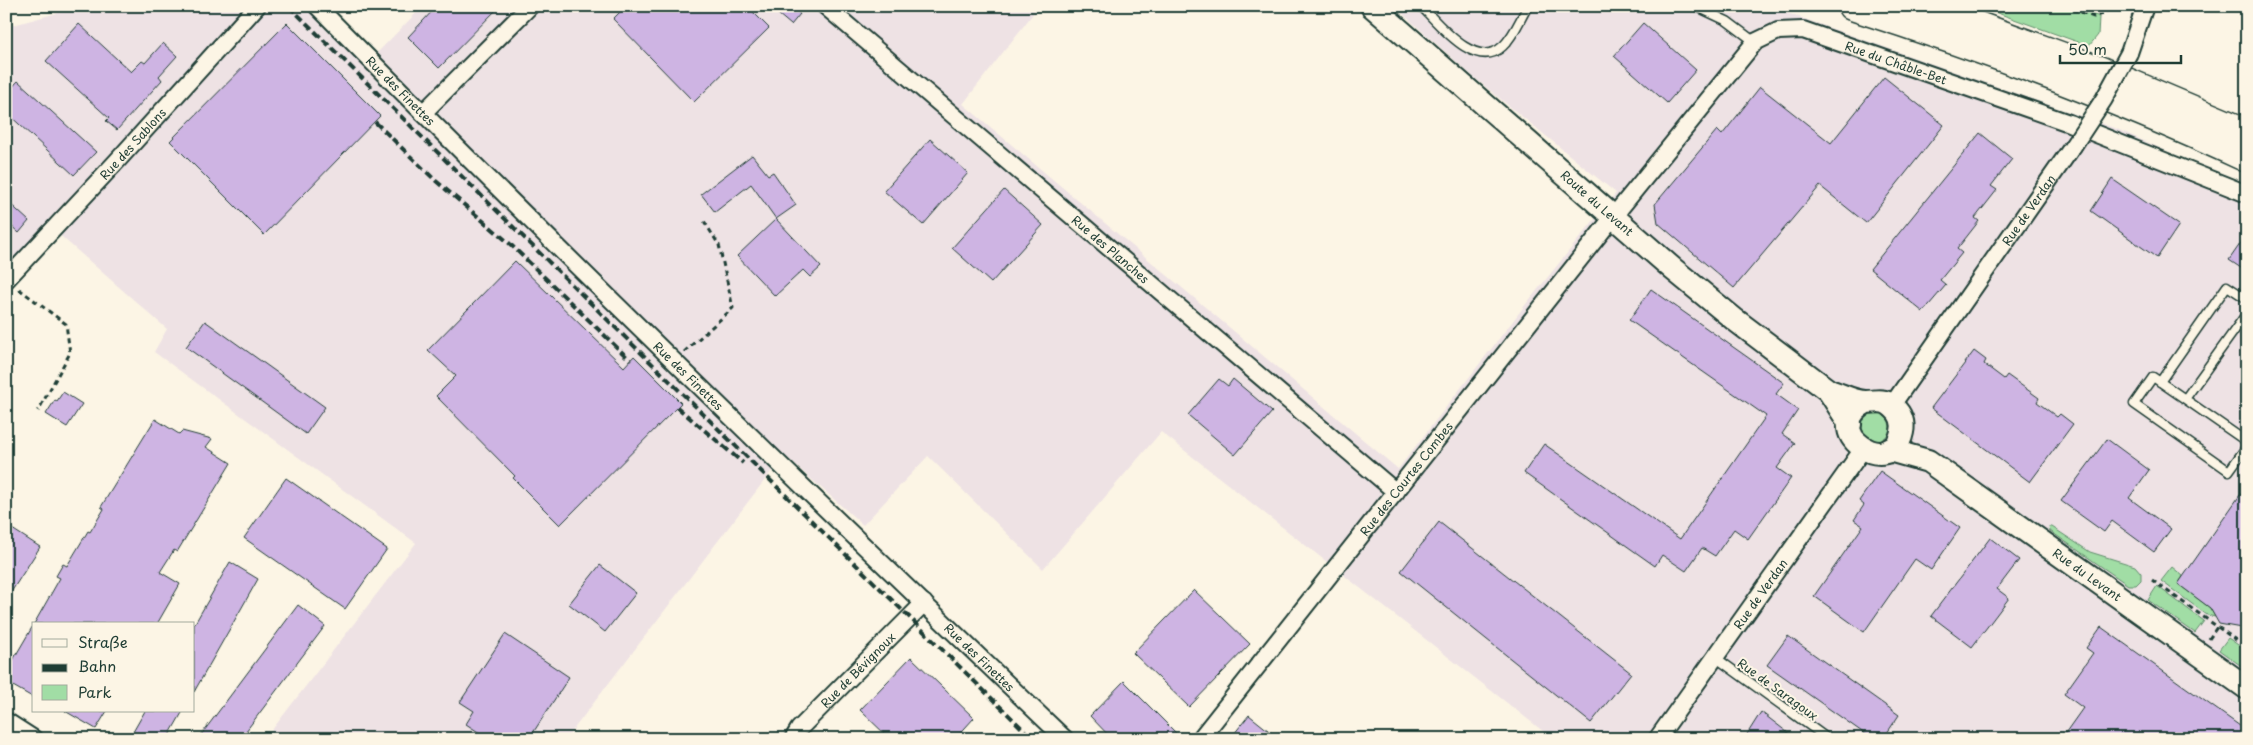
<svg xmlns="http://www.w3.org/2000/svg" width="2253" height="745" viewBox="0 0 2253 745" font-family="'Playpen Sans',sans-serif">
<style>
.built{fill:#eee2e4}
.green{fill:#a1dda5;stroke:#608d6c}
.building{fill:#ceb4e3;stroke:#1f3d34}
.lines{fill:none;stroke-linecap:round;stroke-linejoin:round}
.lane-casing{stroke:#1f3d34;stroke-width:11}
.street-casing{stroke:#1f3d34;stroke-width:20}
.secondary-casing{stroke:#1f3d34;stroke-width:26}
.highway-casing{stroke:#1f3d34;stroke-width:31}
.path{stroke:#1f3d34;stroke-width:3;stroke-dasharray:5 4;stroke-linecap:butt}
.lane{stroke:#fcf5e5;stroke-width:8}
.street{stroke:#fcf5e5;stroke-width:16}
.secondary{stroke:#fcf5e5;stroke-width:22}
.highway{stroke:#fcf5e5;stroke-width:28}
.rail{stroke:#1f3d34;stroke-width:4;stroke-dasharray:8 4;stroke-linecap:butt}
.street-bridge-casing{stroke:#1f3d34;stroke-width:20;stroke-linecap:butt}
.street-bridge{stroke:#fcf5e5;stroke-width:16}
.labels{text-anchor:middle;dominant-baseline:central;stroke-width:4;stroke-linejoin:round;paint-order:stroke}
.street-label{font-size:12px;fill:#1f3d34;stroke:#fcf5e5}
</style>
<rect width="100%" height="100%" fill="#fcf5e5"/>
<filter id="ink" filterUnits="userSpaceOnUse"><feTurbulence type="fractalNoise" baseFrequency=".02" numOctaves="2"/><feDisplacementMap in="SourceGraphic" scale="10" xChannelSelector="R" yChannelSelector="G"/><feConvolveMatrix kernelMatrix="1 2 1 2 8 2 1 2 1" color-interpolation-filters="sRGB"/></filter>
<g filter="url(#ink)">
<!-- built -->
<path class="built" d="M83,6H320L377,53L423,6H1039L963,104L1398,469L1526,304L1616,193L1471,75L1394,6H1766L1779,10L2117,129L2247,187V739H1553L1161,432L1043,569L928,456L863,525L784,455L566,739H265L416,543L154,352L167,329L47,224L6,267V27Z"/>
<!-- green -->
<path class="green" d="M1978,6H2076L2099,17L2098,35L2089,46Z
M1862 427a14 14 0 1 1 28 0a14 14 0 1 1-28 0Z
M2052,527L2090,552L2135,566L2141,573V580L2136,585H2128L2050,531L2049,527Z
M2172,567L2183,576L2178,584L2210,608L2215,617L2207,615L2161,581Z
M2157,586L2204,621L2195,633L2148,600Z
M2228,638L2247,651V670L2219,650Z"/>
<!-- building -->
<path class="building" d="M437,6H500L439,68L408,37Z
M626,6H747L769,28L694,102L613,19Z
M785,6H791L800,14L791,25L778,14Z
M287,23L380,116L264,235L170,141Z
M1643,23L1696,70L1667,103L1614,56Z
M79,24L131,72L142,61L145,63L163,43L177,56L159,76L162,80L117,130L106,121L109,118L46,61Z
M1884,77L1944,125L1866,223L1820,186L1734,288L1658,223L1655,204L1717,130L1722,135L1760,87L1831,143Z
M18,81L96,152L74,175L6,112V94Z
M1980,133L2012,159L1991,186L1997,190L1975,218L1979,221L1957,249L1962,253L1940,280L1946,285L1923,312L1870,269Z
M930,139L968,173L923,225L884,191Z
M752,155L768,175L773,172L796,205L776,219L751,184L715,212L701,194Z
M2112,179L2179,225L2157,258L2091,211Z
M1004,190L1043,225L991,283L952,248Z
M6,200L29,221L19,233L6,221Z
M776,219L821,267L810,277L803,270L775,296L737,256Z
M2247,234V272L2229,260Z
M515,261L624,367L634,356L681,403L560,525L513,478L515,476L436,396L456,376L428,350Z
M1651,289L1784,383L1776,394L1798,410L1782,434L1795,443L1777,468L1791,478L1748,539L1734,529L1715,556L1702,548L1686,571L1662,555L1655,566L1524,473L1544,444L1680,539L1766,416L1629,320Z
M205,321L325,407L306,434L186,347Z
M1974,351L1986,360L1984,364L2004,379L2007,375L2039,398L2037,402L2057,417L2060,414L2073,424L2030,482L1931,408Z
M1219,379L1228,386L1233,379L1272,412L1235,455L1188,415Z
M63,392L82,404L67,427L46,414L55,400L57,401Z
M155,419L179,434L182,431L212,439L206,447L231,463L177,552L174,550L160,572L180,584L157,624H34L60,578L56,576L63,564L67,566L88,531L90,532L104,509L101,507Z
M2107,439L2149,470L2129,498L2171,529L2154,552L2112,521L2104,532L2061,501Z
M1880,471L1960,528L1931,570L1915,559L1864,632L1814,596L1863,526L1854,520L1864,505L1859,501Z
M286,478L387,549L345,609L244,538Z
M2247,485V629L2219,624L2210,608L2178,584Z
M1439,522L1631,673L1591,723L1401,571Z
M6,525L40,547L6,600Z
M1990,538L2019,560L1997,589L2009,598L1972,647L1931,616Z
M230,562L258,579L194,692V625Z
M600,565L636,593L605,632L569,604Z
M1194,590L1250,644L1189,707L1133,653Z
M298,605L325,626L240,739H198Z
M34,624V698L6,682V672Z
M2101,627L2247,731V739H2061L2083,708L2064,694L2093,653L2086,648Z
M505,634L569,677L529,739H489L466,724L474,711L460,702Z
M1788,636L1899,715L1883,739H1872L1767,665Z
M911,657L974,718L955,739H890L860,710Z
M1124,681L1182,739H1112L1090,716Z
M65,711H107L96,729Z
M145,711H183L167,739H129Z
M1761,712L1796,739H1744Z
M1249,715L1279,739H1230Z"/>
<g class="lines">
<!-- lane casing -->
<g class="lane-casing">
<path id="lane" d="M1421,6C1439,24 1476,72 1503,46C1514,36 1520,19 1528,6
M1695,6L1727,21L1755,42
M2247,313L2185,399L2247,442
M2160,382L2227,286L2247,299
M2185,399L2153,377L2134,404L2229,471L2247,446
M1715,657L1828,739"/>
</g>
<!-- street casing -->
<g class="street-casing">
<g id="street">
<path id="s1" d="M317,6C562,255 813,498 1065,739"/>
<path id="s2" d="M825,6L1396,492"/>
<path d="M2129,53L2145,6"/>
<path d="M423,113L530,6"/>
<path id="s3" d="M6,280L117,161L257,6"/>
<path id="s4" d="M1892,405L2073,146"/>
<path d="M6,721L34,739"/>
<path id="s5" d="M793,739L799,729L924,603"/>
<path id="s6" d="M1200,739L1613,217L1755,42L1778,31L1803,30L2069,123L2247,194"/>
<path id="s7" d="M1657,739L1863,449"/>
</g>
</g>
<!-- secondary casing -->
<g class="secondary-casing">
<g id="secondary">
<path id="s8" d="M1372,6L1673,269L1734,319L1829,391L1850,424"/>
<path d="M1829,391C1840,394 1854,402 1866,402C1877,402 1885,398 1894,408C1901,414 1904,423 1902,432C1892,482 1815,430 1866,402"/>
<path id="s9" d="M1889,450L1928,461L2247,688"/>
</g>
</g>
<!-- highway casing -->
<g class="highway-casing">
<path id="highway" d="M1852,6C1986,49 2118,98 2247,158
M1923,6L2096,69L2247,133"/>
</g>
<!-- path -->
<path class="path" d="M2064,6L2094,17L2104,13L2112,6
M19,289L66,324L70,353L38,411
M684,352L733,308L719,245L704,221
M2152,580L2247,648
M2209,639L2219,624"/>
<!-- lane -->
<use href="#lane" class="lane"/>
<!-- street -->
<use href="#street" class="street"/>
<!-- secondary -->
<use href="#secondary" class="secondary"/>
<!-- highway -->
<use href="#highway" class="highway"/>
<!-- rail -->
<path class="rail" d="M289,6L1033,739
M375,122L436,181L508,242L630,360
M677,407L743,463"/>
<!-- street-bridge casing -->
<g class="street-bridge-casing">
<path id="street-bridge" d="M2073,146L2104,99L2129,53"/>
</g>
<!-- street-bridge -->
<use href="#street-bridge" class="street-bridge"/>
</g>
</g>
<g class="labels">
<!-- street labels -->
<g class="street-label">
<text stroke="none"><textPath href="#s6" startOffset="1040">Rue du Châble-Bet</textPath></text>
<text stroke="none"><textPath href="#s1" startOffset="119">Rue des Finettes</textPath></text>
<text stroke="none"><textPath href="#s3" startOffset="186">Rue des Sablons</textPath></text>
<text stroke="none"><textPath href="#s8" startOffset="299">Route du Levant</textPath></text>
<text stroke="none"><textPath href="#s4" startOffset="238">Rue de Verdan</textPath></text>
<text stroke="none"><textPath href="#s2" startOffset="375">Rue des Planches</textPath></text>
<text stroke="none"><textPath href="#s1" startOffset="524">Rue des Finettes</textPath></text>
<text stroke="none"><textPath href="#s6" startOffset="332">Rue des Courtes Combes</textPath></text>
<text stroke="none"><textPath href="#s9" startOffset="236">Rue du Levant</textPath></text>
<text stroke="none"><textPath href="#s7" startOffset="178">Rue de Verdan</textPath></text>
<text stroke="none"><textPath href="#s1" startOffset="929">Rue des Finettes</textPath></text>
<text stroke="none"><textPath href="#s5" startOffset="95">Rue de Bévignoux</textPath></text>
<text transform="translate(1778 689) rotate(36)">Rue de Saragoux</text>
</g>
</g>
<!-- margin -->
<rect width="2253" height="745" fill="none" stroke="#fcf5e5" stroke-width="25"/>
<rect x="12" y="12" width="2228" height="720" fill="none" stroke="#1f3d34" stroke-width="2" filter="url(#ink)"/>
<!-- legend -->
<rect x="32" y="622" width="162" height="90" fill="#fcf5e5" stroke="#a4ab9e"/>
<rect x="42" y="639" width="25" height="8" fill="#fcf5e5" stroke="#a4ab9e"/>
<text x="78" y="648" font-size="15" fill="#1f3d34">Straße</text>
<rect x="42" y="664" width="25" height="8" fill="#1f3d34" stroke="#a4ab9e"/>
<text x="78" y="672" font-size="15" fill="#1f3d34">Bahn</text>
<rect x="42" y="685" width="25" height="15" fill="#a1dda5" stroke="#a4ab9e"/>
<text x="78" y="698" font-size="15" fill="#1f3d34">Park</text>
<!-- scale -->
<path d="M2060 55v8h121v-8" fill="none" stroke="#1f3d34" stroke-width="2.5"/>
<text x="2068" y="55" font-size="15" fill="#1f3d34" stroke="#fcf5e5" stroke-width="4" paint-order="stroke">50 m</text>
</svg>
